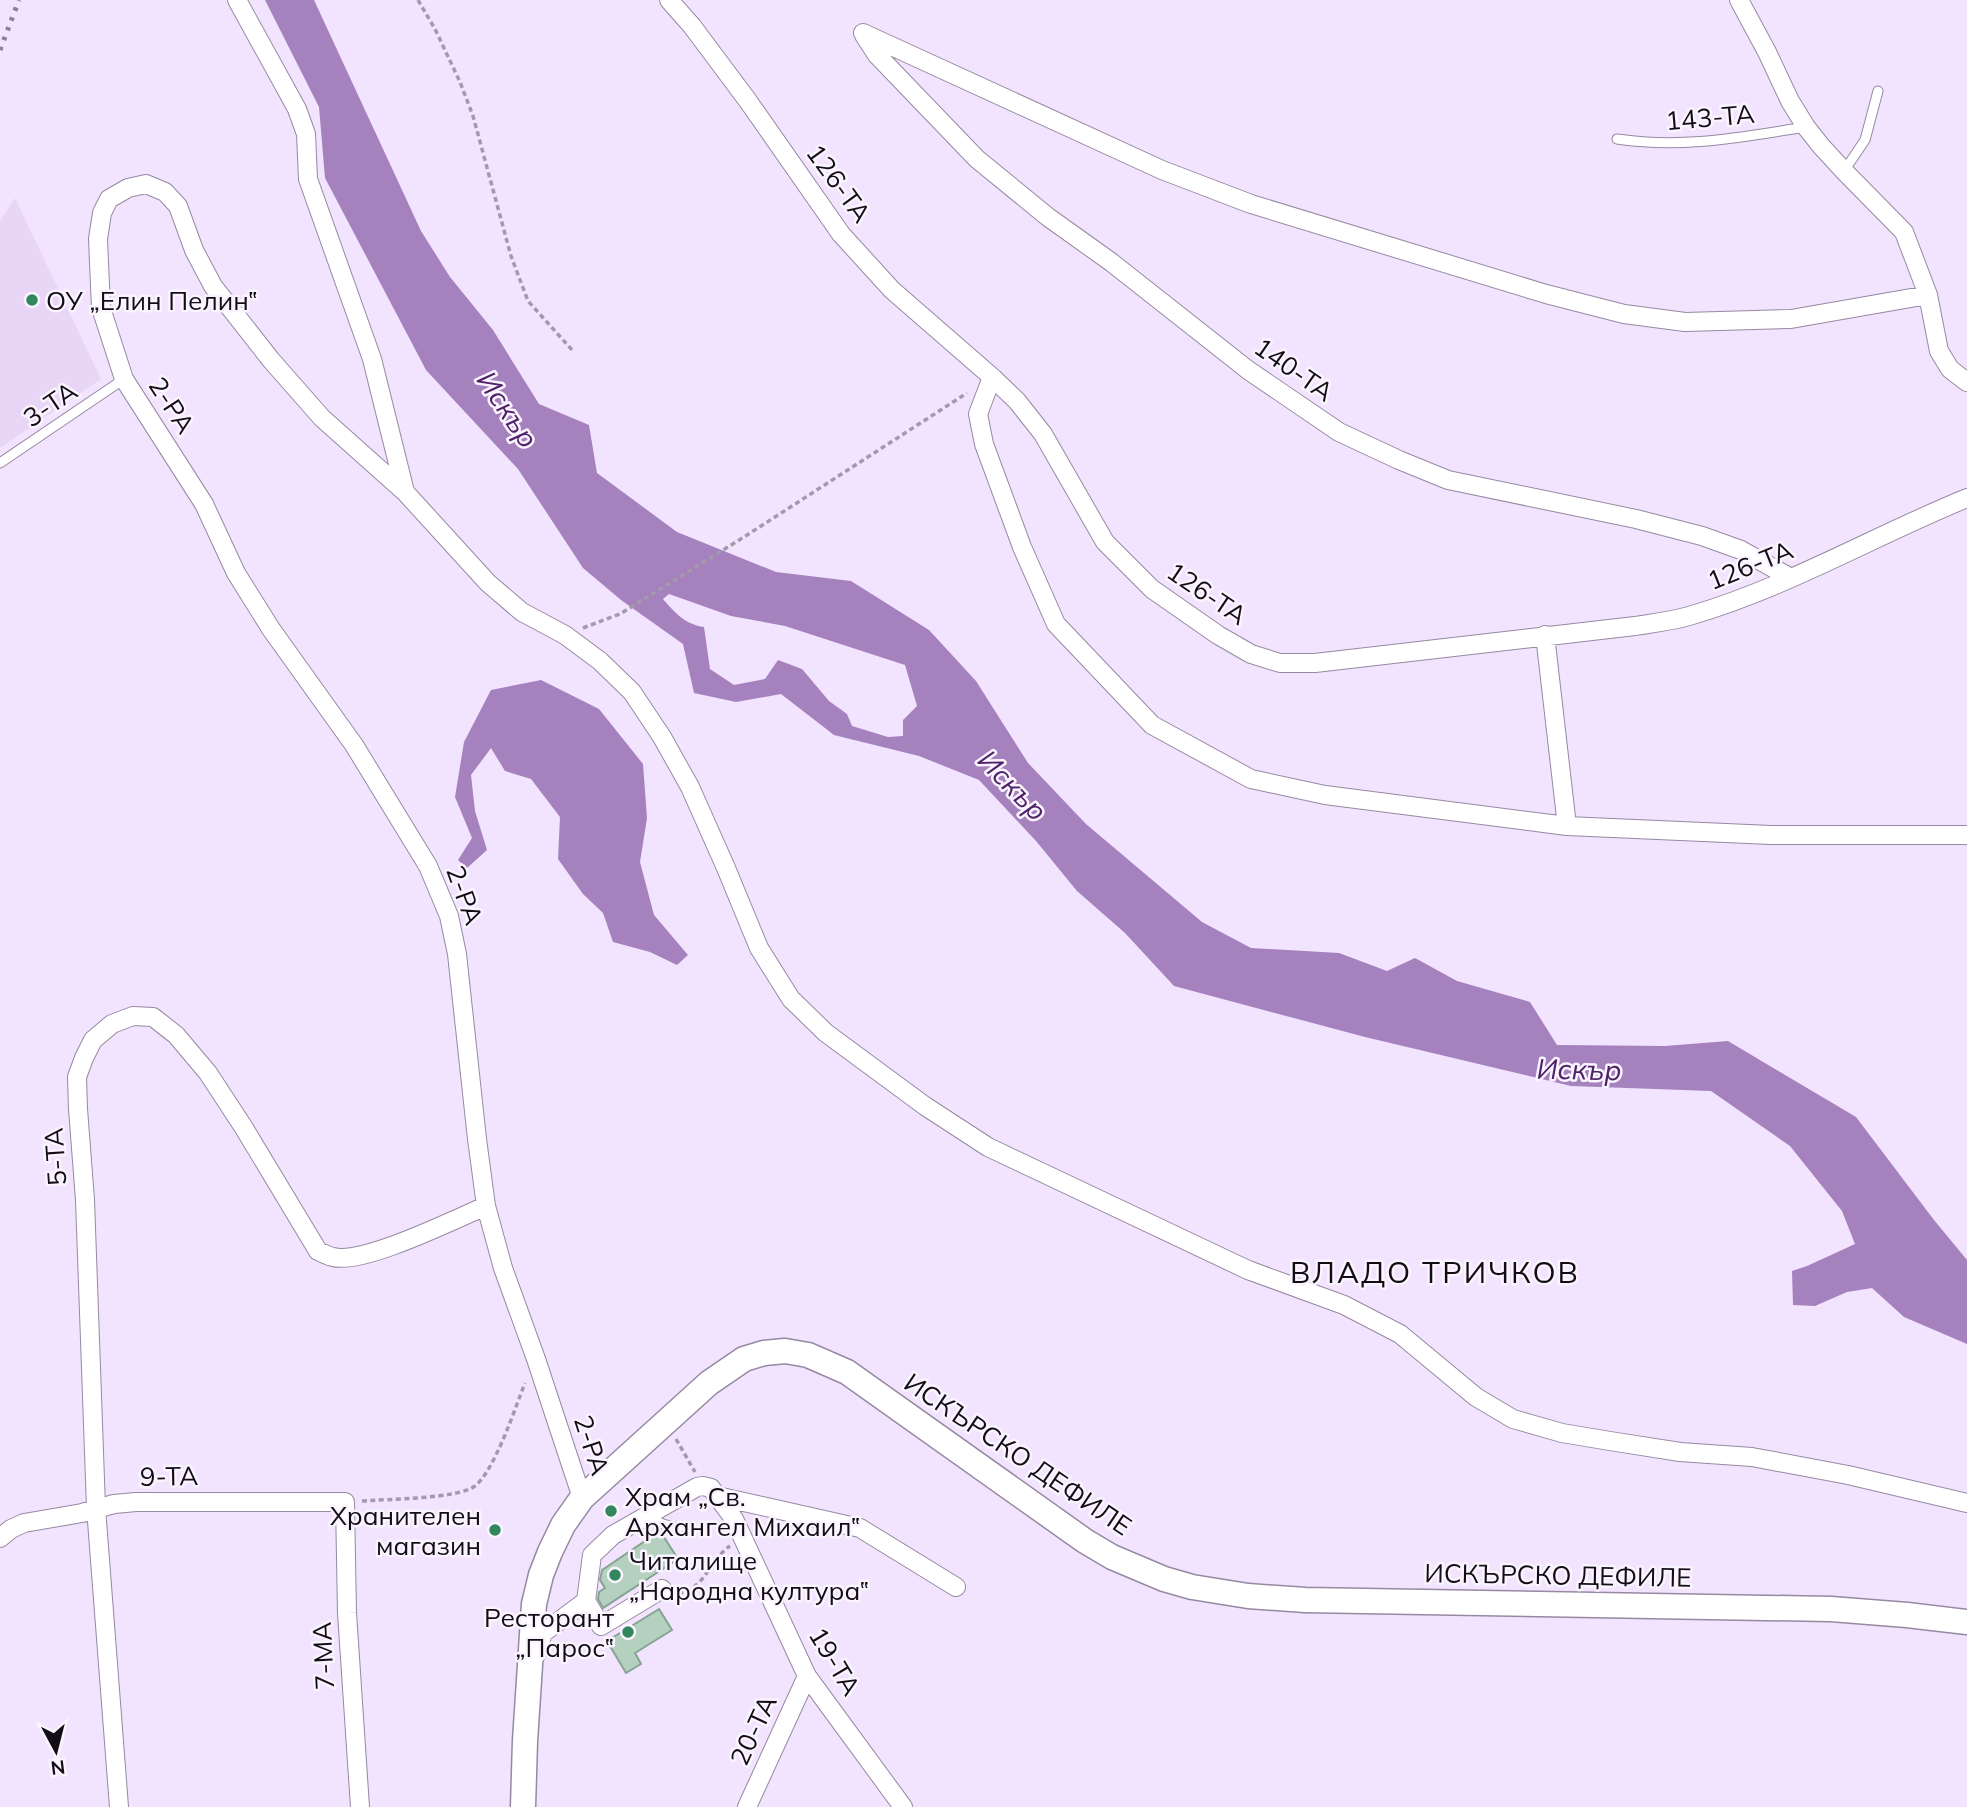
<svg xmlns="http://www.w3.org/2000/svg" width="1967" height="1807" viewBox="0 0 1967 1807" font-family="Mulish,sans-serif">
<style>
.built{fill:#e9d6f6}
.water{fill:#a582bd;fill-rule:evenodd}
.building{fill:#b4d0be;stroke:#87a391;stroke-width:2}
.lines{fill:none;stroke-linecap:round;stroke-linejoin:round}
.lane-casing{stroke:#9789a1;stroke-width:11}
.street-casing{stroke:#9789a1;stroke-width:20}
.secondary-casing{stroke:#9789a1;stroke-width:27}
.path{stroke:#a498ac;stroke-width:3.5;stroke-dasharray:5 3.5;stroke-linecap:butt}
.lane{stroke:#fff;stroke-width:9}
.street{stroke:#fff;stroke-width:18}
.secondary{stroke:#fff;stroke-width:24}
.rail{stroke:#8c8294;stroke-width:5;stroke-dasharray:3.5 7;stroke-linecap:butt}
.poi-dot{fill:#32885c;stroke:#faf4ff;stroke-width:2.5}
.labels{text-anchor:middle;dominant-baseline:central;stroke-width:5;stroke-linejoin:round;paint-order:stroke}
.street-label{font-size:26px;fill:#120d15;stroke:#faf4ff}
.poi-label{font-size:26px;fill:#120d15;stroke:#faf4ff;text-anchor:start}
.water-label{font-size:28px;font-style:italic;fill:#4f2168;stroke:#faf4ff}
.quarter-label{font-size:30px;letter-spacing:2px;fill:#120d15;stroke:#faf4ff}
</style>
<rect width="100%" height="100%" fill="#f2e3fe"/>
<!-- built -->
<path class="built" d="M15,198L101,379L0,448V221Z"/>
<!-- water -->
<path class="water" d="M265,0H314L421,231L450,277L493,330L539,404L589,425L597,473L677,532L776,572L851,581L929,630L976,681L1028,763L1086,824L1202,922L1251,948L1339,953L1387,971L1415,958L1457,981L1530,1002L1557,1045L1665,1046L1728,1041L1856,1117L1934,1220L1967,1260V1344L1904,1317L1872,1288L1847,1292L1815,1306L1793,1305L1792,1271L1807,1266L1855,1244L1842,1211L1790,1146L1711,1091L1571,1086L1365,1037L1174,986L1125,933L1077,891L1036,841L979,780L919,756L834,735L781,694L736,702L694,693L683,644L621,600L583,568L518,469L426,370L325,178L319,107ZM669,594L731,616L785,626L905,665L917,706L903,720V736L888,737L852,726L847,714L829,701L802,669L778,660L765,679L734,685L710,669L704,627C686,625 674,612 663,599Z
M541,680L599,709L643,764L647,818L640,862L654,915L688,955L677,965L650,952L613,942L603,913L583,894L558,859L560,817L531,779L505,771L491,748L471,775L475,811L487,850L467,868L458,860L472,838L455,797L464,742L491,690Z"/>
<!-- building -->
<path class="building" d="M660,1531L678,1559L603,1608L598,1599L599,1592L605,1588L600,1580L602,1570Z
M659,1609L672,1630L635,1653L641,1664L626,1673L607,1641Z"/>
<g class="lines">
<!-- lane casing -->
<g class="lane-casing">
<path id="lane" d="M1617,139C1685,149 1740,137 1806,127
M1844,171L1865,140L1878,91
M0,463L124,379
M646,1516L663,1524L679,1528"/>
</g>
<!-- street casing -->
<g class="street-casing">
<path id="street" d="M237,0L297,109L306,134L308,179L372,359L405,492
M669,0L692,26L748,101L841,234L892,290L992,377L1017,401L1043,434L1105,542L1152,589L1218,635L1251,654L1280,663H1315L1635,626C1653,623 1672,621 1689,616C1786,588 1874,536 1967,498
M1739,0L1767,52L1790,101L1806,127L1821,146L1844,171L1904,232L1928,295L1939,351L1950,369L1967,382
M863,33L1162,170L1251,204L1546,294L1624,314L1685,322L1791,319L1928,295
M864,35L877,55L977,159L1048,217L1111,262L1248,370L1339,432L1399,460L1448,480L1636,519L1702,536L1741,550L1791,578
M992,377L978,414L984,444L1022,547L1056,624L1152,725L1251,779L1325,795L1567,826L1771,835H1967
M1545,635L1567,826
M717,1496L860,1528L956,1587
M582,1498L536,1359L503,1268L486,1206L477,1139L457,954L449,916L428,866L354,745L271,629L236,573L204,504L124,379L101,308L98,239L102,213L109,199L128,188L146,184L165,192L178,206L194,250L213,286L271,360L322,418L405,492L488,583L522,612L565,635L600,661L632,692L662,737L690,787L726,868L759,948L791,999L826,1033L925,1106L988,1147L1248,1270L1344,1305L1400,1334L1476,1397L1513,1419L1562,1433L1610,1441L1680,1452L1752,1457L1848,1475L1967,1503
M0,1538L11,1529L24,1523L82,1513L114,1504L136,1502H345L347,1613L360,1807
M586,1601L601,1626L662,1589
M536,1655L543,1633L586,1601L592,1555L613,1535L697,1487L703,1486L711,1488L734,1519L807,1676L903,1807
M119,1807L96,1508L85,1200L78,1109L77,1077L84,1058L93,1040L112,1024L133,1016L153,1017L176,1035L208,1073L244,1128L318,1251C323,1253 328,1256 333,1257C363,1265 455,1219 486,1206
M747,1807L807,1676"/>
</g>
<!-- secondary casing -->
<g class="secondary-casing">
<path id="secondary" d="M523,1807L525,1741L534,1604L541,1575L550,1552L563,1525L582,1498L709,1383L744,1359L764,1353L785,1351L808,1355L847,1372L1085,1541L1112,1557L1164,1579L1192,1587L1248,1596L1305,1600L1831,1609L1907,1615L1967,1622"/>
</g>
<!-- path -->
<path class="path" d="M418,0L435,29L460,82L473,116L511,256L528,301L573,351
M583,628L620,614L744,537L967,393
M676,1439L695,1472
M362,1501C386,1499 458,1499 475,1486C495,1470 515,1408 525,1383
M678,1593C704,1591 710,1559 730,1546"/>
<!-- lane -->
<use href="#lane" class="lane"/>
<!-- street -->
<use href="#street" class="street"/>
<!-- secondary -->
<use href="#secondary" class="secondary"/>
<!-- rail -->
<path class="rail" d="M0,50L19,0"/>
</g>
<!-- markers -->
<g class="poi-dot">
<circle cx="32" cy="300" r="7"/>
<circle cx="611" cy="1511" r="7"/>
<circle cx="495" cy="1530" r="7"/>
<circle cx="615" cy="1575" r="7"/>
<circle cx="628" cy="1632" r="7"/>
</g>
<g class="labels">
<!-- street labels -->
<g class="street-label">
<text transform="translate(1710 117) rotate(-5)">143-ТА</text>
<text transform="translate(839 183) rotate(54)">126-ТА</text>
<text transform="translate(1294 369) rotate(35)">140-ТА</text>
<text transform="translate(50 404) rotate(-34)">3-ТА</text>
<text transform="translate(172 405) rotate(57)">2-РА</text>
<text transform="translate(1750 565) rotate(-22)">126-ТА</text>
<text transform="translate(1207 593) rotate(34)">126-ТА</text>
<text transform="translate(465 895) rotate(70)">2-РА</text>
<text transform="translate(55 1157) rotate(-94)">5-ТА</text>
<text transform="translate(592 1445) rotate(72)">2-РА</text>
<text transform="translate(1018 1454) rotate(34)">ИСКЪРСКО ДЕФИЛЕ</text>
<text transform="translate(169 1476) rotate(-1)">9-ТА</text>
<text transform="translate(1558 1575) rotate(1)">ИСКЪРСКО ДЕФИЛЕ</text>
<text transform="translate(323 1656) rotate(-93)">7-МА</text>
<text transform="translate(835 1661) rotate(59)">19-ТА</text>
<text transform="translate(753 1730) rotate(-65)">20-ТА</text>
</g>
<!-- poi labels -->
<g class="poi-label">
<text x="46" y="300">ОУ „Елин Пелин‟</text>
<text x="625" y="1496">Храм „Св.<tspan x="625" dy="30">Архангел Михаил‟</tspan></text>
<text x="481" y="1515" text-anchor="end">Хранителен<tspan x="481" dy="30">магазин</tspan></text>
<text x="629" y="1560">Читалище<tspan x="629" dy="30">„Народна култура‟</tspan></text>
<text x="614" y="1617" text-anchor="end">Ресторант<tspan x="614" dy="30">„Парос‟</tspan></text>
</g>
<!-- water labels -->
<g class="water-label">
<text transform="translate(508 409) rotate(56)">Искър</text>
<text transform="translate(1013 785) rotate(46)">Искър</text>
<text transform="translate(1579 1069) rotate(1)">Искър</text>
</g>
<!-- quarter labels -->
<g class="quarter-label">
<text x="1435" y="1272">ВЛАДО ТРИЧКОВ</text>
</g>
</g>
<!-- north arrow -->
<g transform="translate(56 1751) rotate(173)" stroke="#faf4ff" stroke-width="5" paint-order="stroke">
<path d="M0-5L12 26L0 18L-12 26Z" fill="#120d15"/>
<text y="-10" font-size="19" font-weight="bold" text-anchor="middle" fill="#120d15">N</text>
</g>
</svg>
